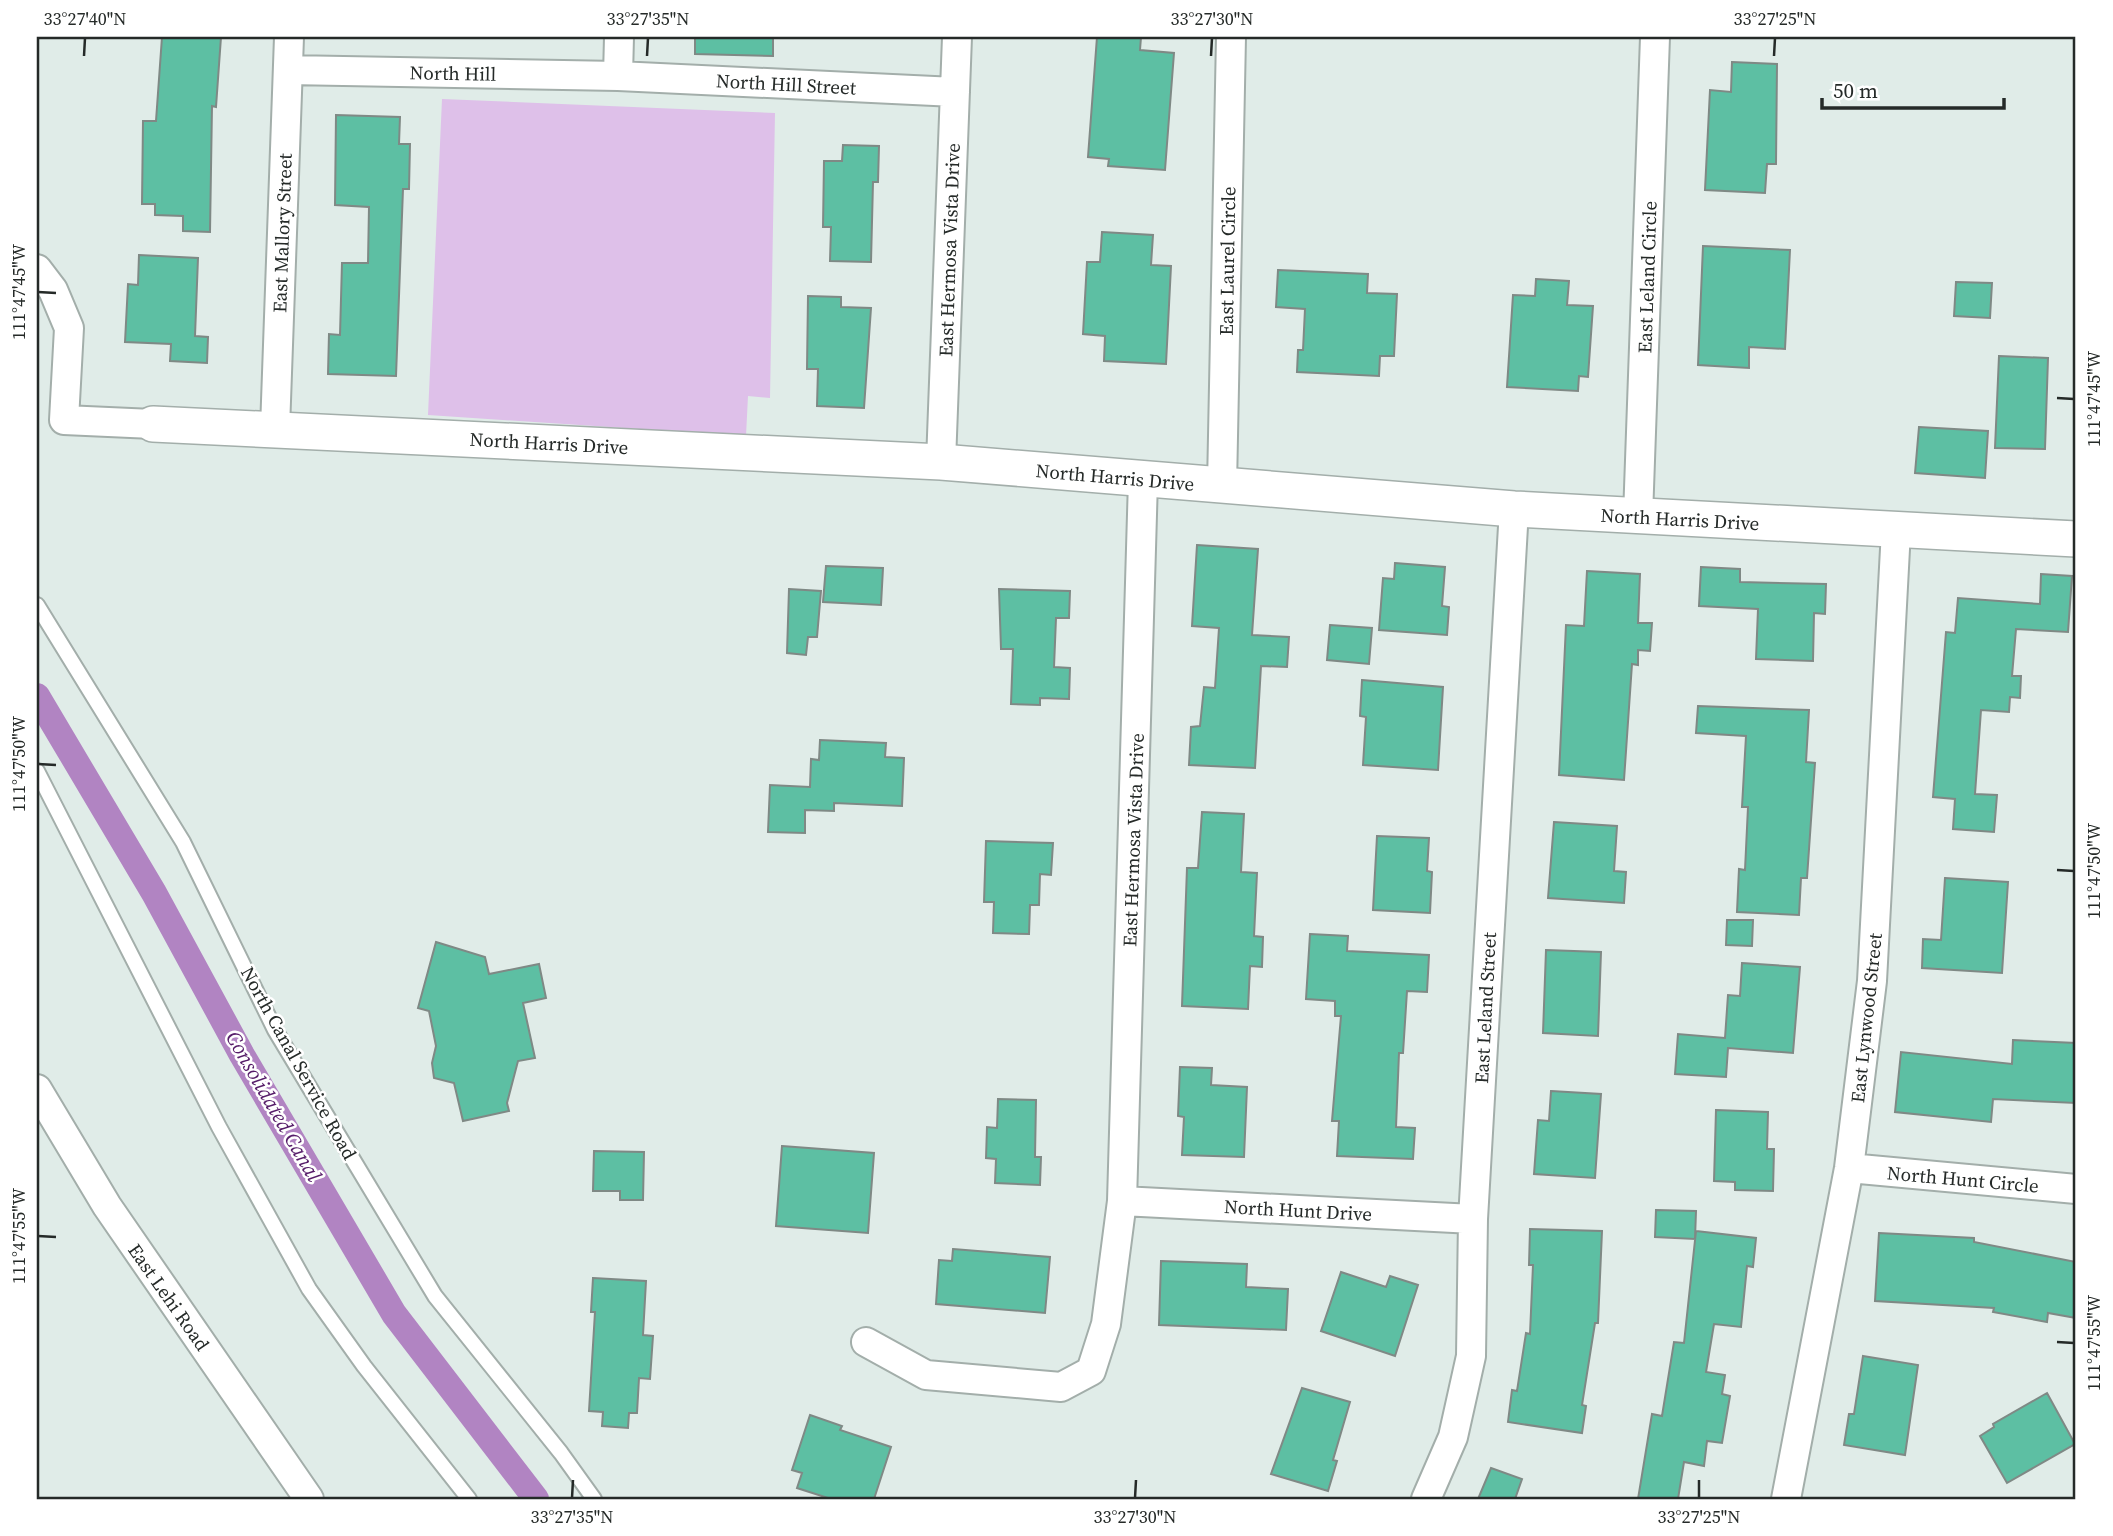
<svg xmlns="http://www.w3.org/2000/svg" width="2113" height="1536" viewBox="0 0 2113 1536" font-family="'Source Serif 4',serif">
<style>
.green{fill:#dec0e9}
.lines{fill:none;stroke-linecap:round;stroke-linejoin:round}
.canal{stroke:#b184c2;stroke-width:26}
.building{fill:#5dbfa3;stroke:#7f8985;stroke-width:2}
.service-casing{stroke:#a3aeaa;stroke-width:18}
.minor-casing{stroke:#a3aeaa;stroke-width:32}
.tertiary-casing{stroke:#a3aeaa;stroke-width:38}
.service{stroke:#fff;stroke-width:14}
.minor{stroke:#fff;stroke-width:28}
.tertiary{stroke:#fff;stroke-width:35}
.ticks{fill:none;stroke:#252a28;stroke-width:2.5}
.labels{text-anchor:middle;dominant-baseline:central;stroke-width:5;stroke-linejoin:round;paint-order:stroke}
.street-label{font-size:19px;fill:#252a28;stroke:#fff}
.water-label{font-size:21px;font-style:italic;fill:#561d69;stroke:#fff}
.neatline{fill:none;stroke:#252a28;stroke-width:2.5}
.ticks-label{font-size:18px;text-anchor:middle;fill:#252a28}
</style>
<rect width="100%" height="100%" fill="#e0ece8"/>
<!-- green -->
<path class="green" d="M442,99L775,113L770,398L748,396L746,436L428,415Z"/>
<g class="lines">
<!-- canal -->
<path class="canal" d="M37,696L154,893L242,1055L394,1314L536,1499"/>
</g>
<!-- building -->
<path class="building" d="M162,37H221L216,107L212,106L210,232L183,231V216L155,215V204H142L143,121H156Z
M695,37H773V56L695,54Z
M1097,37H1141L1140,50L1174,53L1165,170L1108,166L1109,159L1088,157Z
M1732,62L1777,64L1776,164H1767L1765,193L1705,190L1710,90L1731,92Z
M336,115L400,117L399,144H410L409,189H403L396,376L328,374L329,334L340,335L342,263H368L369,207L335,205Z
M843,145L879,146L878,182H873L871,262L830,261L831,227H823L824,161H842Z
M1102,232L1153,235L1151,265L1171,266L1166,364L1104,361L1105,336L1083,334L1087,262H1100Z
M1703,246L1790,250L1785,349L1749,347V368L1698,365Z
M139,255L198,258L195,336L208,337L207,363L170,361L171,344L125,342L128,284L138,285Z
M1278,270L1368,274L1367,293L1397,294L1394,356H1380L1379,376L1297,372L1298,350H1303L1305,309L1276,307Z
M1536,279L1569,281L1567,305L1593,306L1588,377L1579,376L1578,391L1507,387L1513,295L1535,296Z
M1956,282L1992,283L1990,318L1954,316Z
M808,296L841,297V307L871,308L864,408L817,406L818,369H807Z
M1999,356L2048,358L2045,449L1995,448Z
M1919,427L1988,431L1985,478L1915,473Z
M1197,545L1258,549L1252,635L1289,637L1287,667L1261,666L1255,768L1189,765L1191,727L1200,726L1204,687L1215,688L1219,628L1192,626Z
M1395,563L1445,567L1442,606L1449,607L1447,635L1379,630L1383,578L1394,579Z
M826,566L883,568L881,605L823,602Z
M1701,567L1740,569V582L1826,584L1825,614L1814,613L1813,661L1756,659L1758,609L1699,606Z
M1587,571L1640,574L1638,623H1652L1650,651L1638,650V665L1632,664L1624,780L1559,775L1566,625L1584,626Z
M2041,574L2072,576L2068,632L2016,629L2012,676H2021L2020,698L2010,697L2009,712L1981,710L1975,794L1997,795L1994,832L1953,829L1955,799L1933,797L1946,632L1955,633L1958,598L2040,604Z
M789,589L821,591L817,637H808L806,655L787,653Z
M999,589L1070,591L1069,618H1056L1054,667L1070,668L1069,699L1040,698V705L1011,704L1013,649H1001Z
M1330,625L1372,628L1369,664L1327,660Z
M1362,680L1443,687L1438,770L1363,765L1366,717L1360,716Z
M1698,706L1809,710L1806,762L1815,763L1807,878H1801L1799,915L1737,912L1739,869L1745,870L1748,807H1742L1746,736L1696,733Z
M820,740L886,743L885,757L904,758L902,806L834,803V811L805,810V833L768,832L770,785L810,787L811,759L819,760Z
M1202,812L1244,814L1241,872L1257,873L1254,936L1263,937L1262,967L1250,966L1248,1009L1182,1006L1187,868H1198Z
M1554,822L1617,826L1614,871L1626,872L1624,903L1548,898Z
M1377,836L1429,838L1427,871L1432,872L1430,913L1373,910Z
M986,841L1053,843L1051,875L1040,874L1039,905H1030L1029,934L993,933L994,902H984Z
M1945,878L2008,882L2002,973L1922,968L1923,939L1941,940Z
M1727,920H1753L1752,946L1726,945Z
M1310,934L1348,936L1347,951L1429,955L1427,992L1407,991L1403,1053H1399L1396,1127L1415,1128L1413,1159L1337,1156L1339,1121H1332L1341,1016H1335V1001L1306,999Z
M436,942L485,957L489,974L539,964L546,998L523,1003L535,1058L518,1061L507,1103L509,1111L463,1121L454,1083L434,1078L432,1063L436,1046L429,1011L418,1008Z
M1546,950L1601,952L1598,1036L1543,1033Z
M1742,963L1800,967L1793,1053L1728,1048L1726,1077L1675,1074L1678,1034L1725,1038L1728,995L1740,996Z
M2013,1040L2076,1043V1103L1993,1099L1991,1122L1895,1112L1901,1052L2012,1064Z
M1180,1067L1212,1068L1211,1085L1247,1087L1244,1157L1182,1155L1184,1117L1178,1116Z
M1551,1091L1601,1094L1595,1178L1534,1174L1538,1120L1549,1121Z
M998,1099L1036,1100L1035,1157H1041L1040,1185L995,1183L996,1159L986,1158L987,1127L997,1128Z
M1716,1110L1768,1112L1767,1149H1774L1773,1191L1735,1190V1182L1714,1181Z
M782,1146L874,1153L868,1233L776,1226Z
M594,1151L644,1152L643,1200H620V1191H593Z
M1656,1210L1696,1211L1695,1239L1655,1237Z
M1530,1229L1602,1231L1598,1323H1595L1582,1405L1586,1406L1582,1433L1508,1422L1512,1390L1517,1391L1526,1333L1530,1334L1533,1265H1529Z
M1696,1231L1756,1238L1753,1267L1747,1266L1741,1327L1714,1324L1706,1372L1725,1375L1722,1394L1730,1396L1722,1443L1707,1441L1704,1466L1684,1462L1678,1499H1638L1652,1414L1662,1416L1674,1342L1684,1343Z
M1879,1233L1974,1238V1242L2076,1262V1318L2048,1313L2047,1322L1993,1312L1994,1308L1875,1301Z
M953,1249L1050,1257L1045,1313L936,1304L939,1260L952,1261Z
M1161,1261L1247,1264L1246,1287L1288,1289L1286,1330L1159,1325Z
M1341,1272L1386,1287L1390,1276L1418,1285L1395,1356L1321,1331Z
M593,1278L646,1281L643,1335L653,1336L650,1379L639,1378L637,1413H629L628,1428L602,1426L603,1412L589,1411L595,1312H591Z
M1863,1356L1918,1365L1905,1455L1844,1445L1849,1414H1854Z
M1302,1388L1350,1402L1333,1460L1337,1461L1328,1491L1271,1474Z
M2047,1393L2075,1444L2007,1483L1980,1436L1994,1427L1993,1424Z
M810,1415L842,1426L840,1430L891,1447L874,1499H831L797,1488L802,1473L792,1470Z
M1491,1468L1522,1479L1515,1499H1478Z"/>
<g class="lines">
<!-- service casing -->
<g class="service-casing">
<path id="service" d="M37,605L183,842L275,1030L435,1296L561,1453L594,1499
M37,771L219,1127L309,1289L364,1366L469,1499"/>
</g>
<!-- minor casing -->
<g class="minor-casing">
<path id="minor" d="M288,70L618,76L955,92
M618,76L619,37
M37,269L53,290L69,328L64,420L153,424
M275,429L289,37
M941,462L957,37
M1222,486L1231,37
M1638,517L1655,37
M37,1089L107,1206L309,1499
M1849,1168L2076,1189
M1122,1201L1473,1219
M866,1342L926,1375L1061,1387L1091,1371L1106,1324L1122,1201L1143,480
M1426,1499L1453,1437L1471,1356L1473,1219L1514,509
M1786,1499L1849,1168L1872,981L1896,530"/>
</g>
<!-- tertiary casing -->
<g class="tertiary-casing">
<path id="tertiary" d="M153,424L941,462L1514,509L2076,539"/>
</g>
<!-- service -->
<use href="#service" class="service"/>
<!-- minor -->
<use href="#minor" class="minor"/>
<!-- tertiary -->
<use href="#tertiary" class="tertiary"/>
</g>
<!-- ticks -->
<path class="ticks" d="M84,56L85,38M647,56L648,38M1211,56L1212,38M1774,56L1775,38M38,292L56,293M2057,398L2074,399M38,764L56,765M2057,870L2074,871M38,1236L56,1237M2057,1342L2074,1343M572,1498L573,1480M1135,1498L1136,1480M1699,1498V1480"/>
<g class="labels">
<!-- street labels -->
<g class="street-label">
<text transform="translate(453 73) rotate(1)">North Hill</text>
<text transform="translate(786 84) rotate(3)">North Hill Street</text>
<text transform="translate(282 233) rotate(-88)">East Mallory Street</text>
<text transform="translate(949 250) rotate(-88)">East Hermosa Vista Drive</text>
<text transform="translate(1227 261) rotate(-89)">East Laurel Circle</text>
<text transform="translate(1647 277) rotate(-88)">East Leland Circle</text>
<text transform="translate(549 443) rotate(3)">North Harris Drive</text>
<text transform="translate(1115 477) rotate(5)">North Harris Drive</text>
<text transform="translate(1680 519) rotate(3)">North Harris Drive</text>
<text transform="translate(1133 840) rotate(-88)">East Hermosa Vista Drive</text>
<text transform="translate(1485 1008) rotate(-87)">East Leland Street</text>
<text transform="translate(1866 1018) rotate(-84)">East Lynwood Street</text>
<text transform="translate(299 1063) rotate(61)">North Canal Service Road</text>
<text transform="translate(1963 1179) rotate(5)">North Hunt Circle</text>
<text transform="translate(1298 1210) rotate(3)">North Hunt Drive</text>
<text transform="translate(169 1297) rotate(55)">East Lehi Road</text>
</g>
<!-- water labels -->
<g class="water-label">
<text transform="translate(274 1106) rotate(60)">Consolidated Canal</text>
</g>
</g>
<!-- border -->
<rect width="2113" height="1536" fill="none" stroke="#ffffff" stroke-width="77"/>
<!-- scale -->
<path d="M1822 98v10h182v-10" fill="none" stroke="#252a28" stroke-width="3.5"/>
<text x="1833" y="98" font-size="21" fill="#252a28" stroke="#ffffff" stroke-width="5" paint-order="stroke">50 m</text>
<rect x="38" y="38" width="2036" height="1460" class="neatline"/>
<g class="ticks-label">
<text x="85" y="25">33°27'40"N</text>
<text x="648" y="25">33°27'35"N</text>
<text x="1212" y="25">33°27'30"N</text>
<text x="1775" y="25">33°27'25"N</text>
<text transform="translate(19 292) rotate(-90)" y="6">111°47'45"W</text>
<text transform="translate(2094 399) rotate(-90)" y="6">111°47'45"W</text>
<text transform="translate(19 764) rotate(-90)" y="6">111°47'50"W</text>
<text transform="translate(2094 871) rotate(-90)" y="6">111°47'50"W</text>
<text transform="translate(19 1236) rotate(-90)" y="6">111°47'55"W</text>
<text transform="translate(2094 1343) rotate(-90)" y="6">111°47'55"W</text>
<text x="572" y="1523">33°27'35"N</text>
<text x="1135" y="1523">33°27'30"N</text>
<text x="1699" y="1523">33°27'25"N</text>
</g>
</svg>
